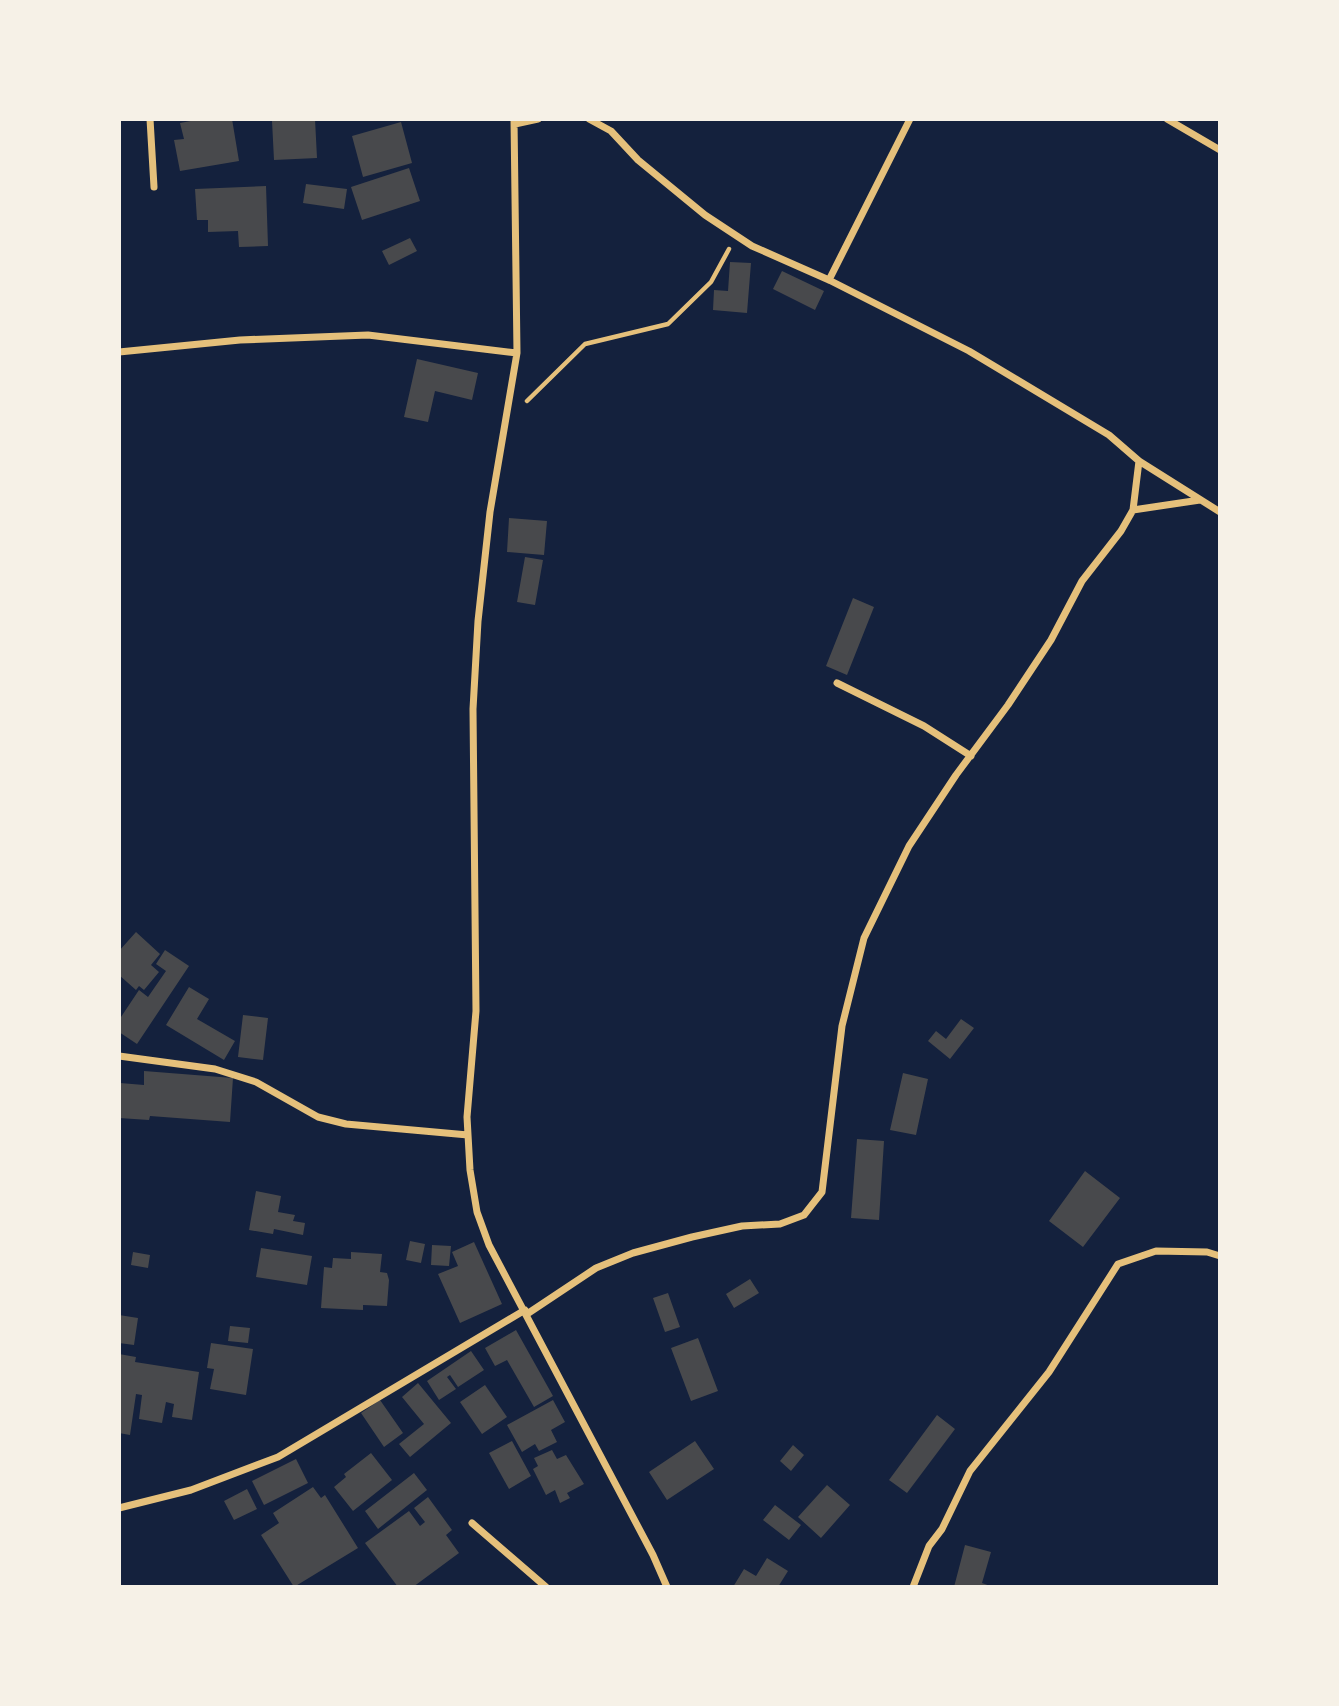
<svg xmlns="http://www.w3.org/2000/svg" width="1339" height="1706" viewBox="0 0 1339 1706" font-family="Commissioner,sans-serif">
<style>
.building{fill:#48494c}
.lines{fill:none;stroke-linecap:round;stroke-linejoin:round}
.path{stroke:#e5c07b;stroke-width:4.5}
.minor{stroke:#e5c07b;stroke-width:7}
</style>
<rect width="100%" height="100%" fill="#14213d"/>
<!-- building -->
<path class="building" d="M201,119H232L239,161L180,171L174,140L184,139L180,123Z
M315,119L317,158L274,160L272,121Z
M401,122L412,163L363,177L352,136Z
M409,168L420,201L362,220L351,187Z
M306,184L347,189L344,209L303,203Z
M266,186L268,246L239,247L238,231L208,232V220H197L195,189Z
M410,238L417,251L389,265L382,251Z
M730,262L751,263L747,313L713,310L714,290L728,291Z
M782,271L824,291L815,310L773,289Z
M417,359L478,373L472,400L435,391L428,422L404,417Z
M509,518L547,521L544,555L507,552Z
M525,557L543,560L535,605L517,602Z
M853,598L874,607L847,675L826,666Z
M136,932L160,954L151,965L159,972L144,990L139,986L136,990L119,975V951Z
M165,950L189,966L137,1044L119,1032V1020L139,990L148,997L166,971L156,964Z
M189,987L209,999L197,1019L235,1041L224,1060L166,1025Z
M243,1015L268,1018L263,1060L238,1057Z
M961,1019L974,1028L950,1059L928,1041L936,1031L946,1039Z
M144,1071L233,1078L230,1122L150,1116L149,1120L119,1118L120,1083L144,1085Z
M903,1073L928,1079L916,1135L890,1130Z
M857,1139L884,1141L879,1220L851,1218Z
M1085,1171L1120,1198L1083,1247L1049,1221Z
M256,1191L281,1196L278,1212L295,1215L293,1221L305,1223L303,1235L274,1229L273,1234L249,1230Z
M410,1241L425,1244L421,1263L406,1260Z
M474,1242L502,1304L460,1323L438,1274L458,1266L452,1252Z
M432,1245L451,1246L449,1266L431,1265Z
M261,1248L312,1256L307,1285L256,1277Z
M133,1252L150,1255L148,1268L131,1265Z
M351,1252L382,1254L380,1272L387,1273L389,1280L387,1306L363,1305V1310L321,1308L324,1267L332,1268L333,1258L351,1259Z
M750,1279L759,1293L734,1308L726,1294Z
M668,1293L680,1327L665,1332L653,1298Z
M119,1315L138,1318L134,1345L119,1343Z
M230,1326L250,1328L248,1343L228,1341Z
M516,1330L553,1396L534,1407L507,1360L495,1366L485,1348Z
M698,1338L718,1391L691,1401L671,1348Z
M211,1343L253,1349L246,1395L210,1389L214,1369L207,1368Z
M471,1351L484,1370L458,1387L450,1375L447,1377L456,1389L439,1400L427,1381Z
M119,1354L136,1357L135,1362L199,1372L192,1420L172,1417L174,1404L166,1402L162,1423L139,1419L142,1395L136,1394L130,1435L119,1433Z
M418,1383L451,1423L410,1457L399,1444L424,1424L402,1397Z
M485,1385L507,1417L482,1434L460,1402Z
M380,1400L403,1433L384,1447L361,1413Z
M553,1400L565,1422L551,1430L557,1442L539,1451L535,1444L522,1452L507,1425Z
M937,1415L955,1429L907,1493L889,1480Z
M512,1441L531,1476L509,1489L489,1453Z
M695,1441L714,1469L667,1500L649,1472Z
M793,1445L804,1455L791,1471L780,1461Z
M552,1450L557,1459L566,1455L584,1484L567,1493L570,1498L560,1503L555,1490L546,1495L533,1469L538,1466L534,1458Z
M371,1453L392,1480L353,1511L334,1487L346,1477L344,1474Z
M296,1459L308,1483L264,1505L252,1481Z
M414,1473L427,1490L378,1529L365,1511Z
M827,1485L850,1505L821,1538L798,1517Z
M313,1487L321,1498L325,1495L358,1548L294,1587L261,1535L279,1523L273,1513Z
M247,1489L257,1509L234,1520L224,1501Z
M428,1497L452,1530L446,1535L459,1553L413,1587H398L365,1543L409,1511L420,1526L425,1522L414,1508Z
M775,1505L801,1525L789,1540L763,1520Z
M965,1545L991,1552L982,1583L993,1587H954Z
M767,1558L788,1571L778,1587H733L744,1569L756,1576Z"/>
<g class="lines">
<!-- path -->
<path class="path" d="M527,401L585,344L668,324L711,282L729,249"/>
<!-- minor -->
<path class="minor" d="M150,119L154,187
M514,119L517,353L490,512L478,621L473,709L476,1011L467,1117L470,1170L477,1212L489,1245L653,1555L667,1587
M589,119L611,131L638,160L705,215L752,246L829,280L969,351L1109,435L1139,461L1220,512
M1167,119L1220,150
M515,124L538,119
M829,280L910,119
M119,352L240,340L368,335L517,353
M1133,510L1200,500
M837,683L924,726L971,756
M119,1056L215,1069L256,1082L318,1117L346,1124L468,1135
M527,1314L596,1268L633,1253L692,1237L742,1226L780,1224L804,1215L822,1192L842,1026L864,938L909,846L956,775L1008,705L1051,640L1082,581L1121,531L1133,510L1139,461
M119,1508L191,1490L278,1457L525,1310
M472,1523L546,1587
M913,1587L929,1546L942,1529L970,1471L1049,1372L1118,1264L1156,1251L1207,1252L1220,1256"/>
</g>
<!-- border -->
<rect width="1339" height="1706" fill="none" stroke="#f6f1e7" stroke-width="242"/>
</svg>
